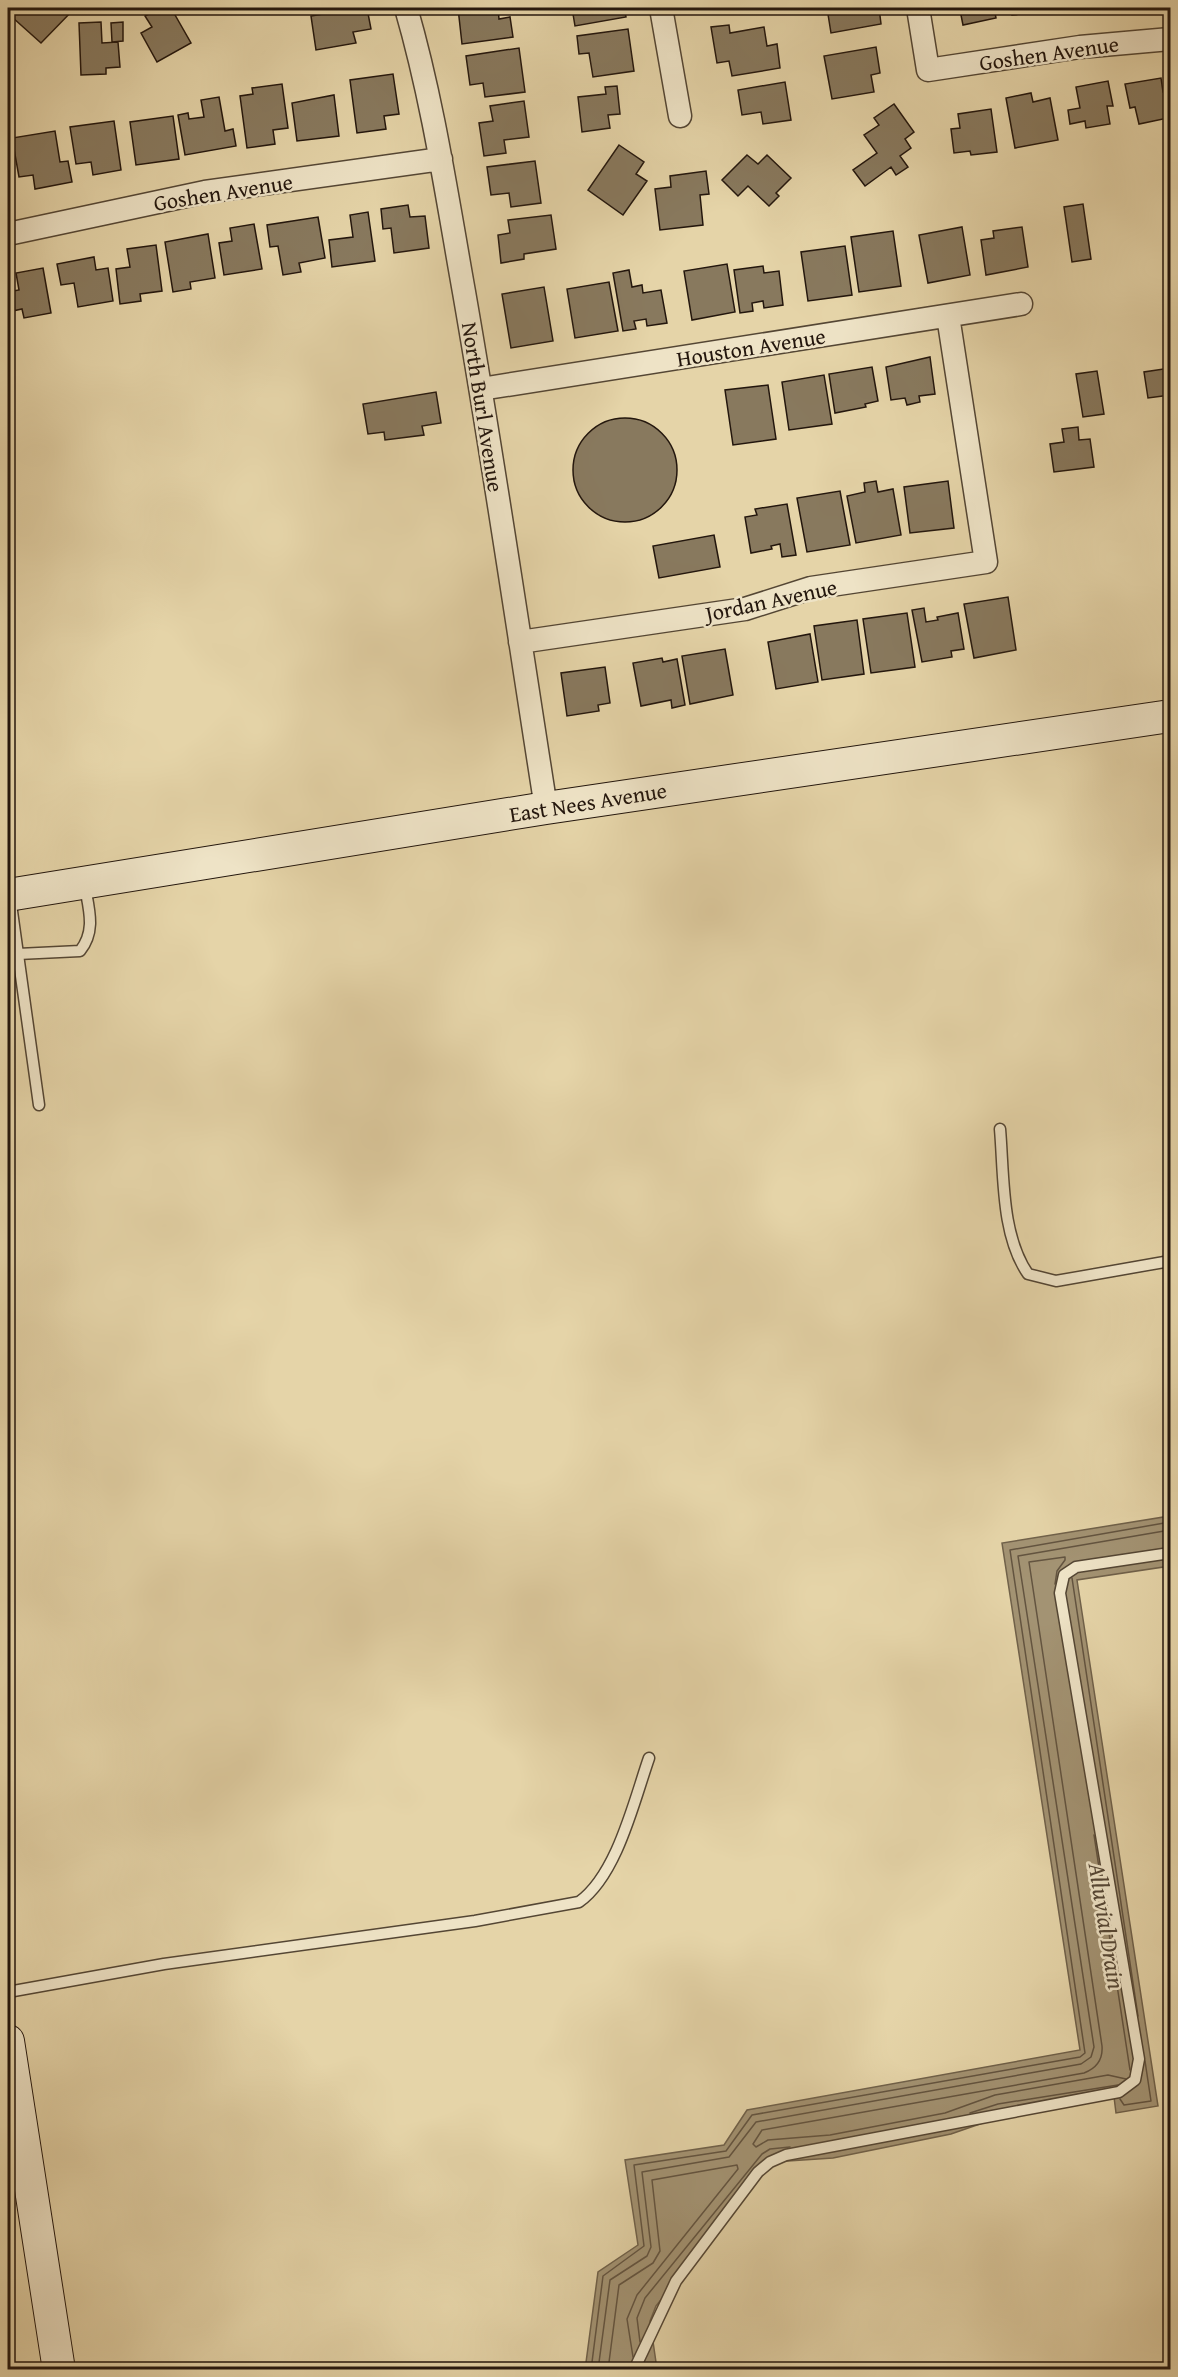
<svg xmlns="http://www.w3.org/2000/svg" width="1178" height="2377" viewBox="0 0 1178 2377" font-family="'Gentium Book Plus',serif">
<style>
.water{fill:#a39373;stroke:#70614a;stroke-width:1.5}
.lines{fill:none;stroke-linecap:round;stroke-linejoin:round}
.shore{stroke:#635440;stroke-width:1.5}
.building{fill:#88795e;stroke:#23160d;stroke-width:1.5}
.lane-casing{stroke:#544634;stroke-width:13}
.street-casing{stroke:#544634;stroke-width:25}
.secondary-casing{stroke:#23160d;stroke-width:34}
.lane{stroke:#eee3c6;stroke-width:10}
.street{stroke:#eee3c6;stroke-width:22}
.secondary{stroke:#eee3c6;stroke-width:32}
.labels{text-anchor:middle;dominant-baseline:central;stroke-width:5;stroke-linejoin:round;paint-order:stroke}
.street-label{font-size:22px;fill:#23160d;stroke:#eee3c6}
.water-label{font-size:24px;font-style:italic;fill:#564836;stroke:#eee3c6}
</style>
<rect width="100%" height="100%" fill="#e5d4a8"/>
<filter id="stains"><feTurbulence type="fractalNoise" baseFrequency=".00333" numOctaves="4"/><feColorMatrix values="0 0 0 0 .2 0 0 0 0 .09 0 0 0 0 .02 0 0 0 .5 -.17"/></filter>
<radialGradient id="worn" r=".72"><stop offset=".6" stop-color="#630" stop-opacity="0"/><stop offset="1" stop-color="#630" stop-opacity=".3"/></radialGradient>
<!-- water -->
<path class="water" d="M1170,1516V1566L1077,1580L1158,2106L1116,2113L1114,2097L1000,2117L951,2134L833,2158L773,2162L656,2306L650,2321L657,2369L585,2370L598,2272L638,2245L625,2160L724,2145L747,2110L1080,2050L1002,1543Z"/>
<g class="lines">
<!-- shore -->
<path class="shore" d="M1072,1578L1138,2016
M1055,1584L1057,1571L1065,1560V1557L1029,1562L1102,2046C1103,2059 1097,2068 1084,2073L762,2130L753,2144L756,2147L768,2140L830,2135L945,2113L995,2095L1108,2075L1126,2079
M1094,1835L1130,2070
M1120,2099L1124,2105L1151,2101L1145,2061
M970,2113L998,2104L1118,2085
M640,2342L637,2318L645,2298L762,2154L770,2149L790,2147
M591,2370L603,2276L644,2246L634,2165L726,2151L752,2115L1080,2057L1085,2053L1010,1550L1170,1522
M598,2370L610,2280L647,2256L651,2247L642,2172L729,2157L756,2122L1081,2064L1091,2057L1094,2047L1018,1556L1170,1530
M608,2370L619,2285L653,2263L660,2251L652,2180L737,2165L738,2169L637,2295L627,2319L633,2357"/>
</g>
<!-- building -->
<path class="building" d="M21,8H75L41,43L12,17Z
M160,8H171L191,43L157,62L141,33L152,27L145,16Z
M347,8H367L371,29L353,32L356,43L316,50L311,16L347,10Z
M458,8H498L499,19L510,17L513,37L462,44Z
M572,8H624L626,17L575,26Z
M827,8H879L881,24L831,33Z
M952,8H994L996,18L963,25L960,10L953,12Z
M1011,8H1032L1033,13L1012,15Z
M101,22L102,43L118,42L120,67L106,68V74L81,75L79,23Z
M123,22V41L112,42L111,23Z
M729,25L730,33L764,27L767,46L777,44L780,68L732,76L729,61L717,63L711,27Z
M628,29L634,71L593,77L589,53L579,54L577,36Z
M876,47L880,73L871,75L874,92L832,99L824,56Z
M519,48L525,92L485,97L483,83L470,85L466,56Z
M393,74L399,114L384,116L386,129L357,133L350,80Z
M1161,78L1163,92L1170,91V105L1166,106L1168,118L1139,124L1135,107L1130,108L1125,84Z
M1108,81L1113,106H1107L1110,124L1086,128L1085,121L1070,124L1068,110L1080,108L1076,87Z
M785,82L791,120L763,124L761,112L742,115L738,90Z
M282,84L288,128L273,130L275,144L247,148L240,96L253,94L252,88Z
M617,86L620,114L608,115L610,128L582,132L578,97L606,94L605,87Z
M1031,93L1033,102L1050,98L1058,140L1015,148L1006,98Z
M334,95L339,136L297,141L292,103Z
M219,97L225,131L233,129L236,146L185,155L178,115L188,113L189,119L204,117L201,100Z
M524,101L529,137L504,140L506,153L484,156L479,123L493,121L490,106Z
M894,104L914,132L905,139L911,148L900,156L908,167L896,175L891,167L865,186L853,170L877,153L864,135L879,125L874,118Z
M991,109L997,152L971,155L970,151L954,153L951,129L960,128L958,114Z
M173,116L179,159L136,165L130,122Z
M114,121L121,170L93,175L91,162L76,164L70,127Z
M55,131L60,162L68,161L72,182L35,189L33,175L19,177L12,138Z
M619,145L644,162L636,174L647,181L623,215L588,190Z
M747,155L758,164L767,155L791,178L776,193L779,196L769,206L748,186L738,196L722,180Z
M535,161L541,203L511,207L509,193L491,195L487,167Z
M706,171L709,194L700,195L703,225L660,230L655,189L671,187L670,176Z
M1083,204L1091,259L1072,262L1064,207Z
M408,205L410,217L425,216L429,248L394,253L391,228L383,229L381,209Z
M368,212L375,261L332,267L329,240L353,237L350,215Z
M551,215L556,249L524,254V259L501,263L498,235L510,233L508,220Z
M318,217L325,258L299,263L301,272L283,275L278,246L270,247L267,225Z
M254,224L262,269L224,275L219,243L232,241L230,228Z
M962,227L970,275L928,283L919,235Z
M1022,227L1028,267L986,275L981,240L994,238L993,231Z
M893,231L901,286L859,292L851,237Z
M208,234L215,278L190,282L191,289L173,292L165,242Z
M156,245L162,291L140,294L141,301L120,304L116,269L130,267L127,249Z
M845,246L852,295L808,301L801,252Z
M94,257L96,270L108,268L113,301L78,307L74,283L61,285L57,264Z
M727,264L735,312L692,320L684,271Z
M763,266L764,273L779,271L783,305L764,308L763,301L752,303L753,311L740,313L734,270Z
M43,268L51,313L24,318L22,309L8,312V292L19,290L16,273Z
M629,270L632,287L642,285L643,293L661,290L667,323L647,326L646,319L634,321L636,329L623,331L613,273Z
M609,282L618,331L575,338L567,289Z
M544,287L553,341L511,348L502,294Z
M930,357L935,394L919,396L920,402L907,405L905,398L891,400L886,367Z
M872,367L878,401L865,404L866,407L835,413L829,374Z
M1170,368V395L1148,398L1144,372Z
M1097,371L1104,414L1083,417L1076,374Z
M824,375L832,424L789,430L782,382Z
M768,385L776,439L733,445L725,390Z
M436,392L441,423L422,426L424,435L385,440L384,432L368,434L363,404Z
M573 470a52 52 0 1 1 104 0a52 52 0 1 1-104 0Z
M1078,427L1079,440L1090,439L1094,467L1054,472L1050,444L1064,442L1062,429Z
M876,481L878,492L893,489L901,535L856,543L847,496L865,492L864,483Z
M948,481L954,528L910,533L904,487Z
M840,491L850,545L807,552L797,498Z
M787,504L796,555L782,557L780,544L771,546L772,549L751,553L745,517L757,515L755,509Z
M714,535L720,567L659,578L653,546Z
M1008,597L1016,650L974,658L964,604Z
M924,608L926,622L938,620L937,617L958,613L964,649L951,651L952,657L922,662L912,610Z
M907,613L915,667L871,673L863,619Z
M857,620L864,674L822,680L814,626Z
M810,634L818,682L776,689L768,642Z
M725,649L733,695L690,704L682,656Z
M662,658L663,662L677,659L685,705L672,708L671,700L641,706L633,663Z
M605,667L610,703L598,705L599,711L567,716L561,673Z"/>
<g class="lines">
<!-- lane casing -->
<g class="lane-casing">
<path id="lane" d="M10,897L39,1105
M18,954L80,951C96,931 89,910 85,887
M1000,1129C1004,1175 1001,1235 1028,1274L1056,1281L1170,1261
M8,1992L164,1964L475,1921L579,1902C617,1875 634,1801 649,1758
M634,2370L676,2281L758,2172L770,2162L786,2155L1119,2092L1135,2080L1139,2059L1060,1593L1064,1575L1076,1567L1170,1553"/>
</g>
<!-- street casing -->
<g class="street-casing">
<path id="street" d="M406,8C433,101 447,197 464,292C494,464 519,636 546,808
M661,8L680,116
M918,8L928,70L1080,47L1170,39
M8,234L205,192L441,159
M481,389L1021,304
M520,642L745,609L811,588L986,562L948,316"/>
</g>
<!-- secondary casing -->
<g class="secondary-casing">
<path id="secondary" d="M8,895L546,808L1170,716
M8,2041L59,2370"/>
</g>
<!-- lane -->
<use href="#lane" class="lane"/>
<!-- street -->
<use href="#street" class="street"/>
<!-- secondary -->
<use href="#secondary" class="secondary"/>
</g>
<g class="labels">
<!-- street labels -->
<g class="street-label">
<text transform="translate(1049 53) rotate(-8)">Goshen Avenue</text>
<text transform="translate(223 192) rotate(-9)">Goshen Avenue</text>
<text transform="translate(751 347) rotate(-9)">Houston Avenue</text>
<text transform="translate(483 407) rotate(81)">North Burl Avenue</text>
<text transform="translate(771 600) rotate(-12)">Jordan Avenue</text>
<text transform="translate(588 802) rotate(-9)">East Nees Avenue</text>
</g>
<!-- water labels -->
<g class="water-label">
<text transform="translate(1107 1926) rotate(81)">Alluvial Drain</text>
</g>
</g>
<!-- margin -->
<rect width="1178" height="2377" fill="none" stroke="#e5d4a8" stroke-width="30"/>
<rect x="9" y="9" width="1160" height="2359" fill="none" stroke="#23160d" stroke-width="3"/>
<rect x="15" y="15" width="1148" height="2347" fill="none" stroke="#23160d" stroke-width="1.5"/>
<rect width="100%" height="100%" filter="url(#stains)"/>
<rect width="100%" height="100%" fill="url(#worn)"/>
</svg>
